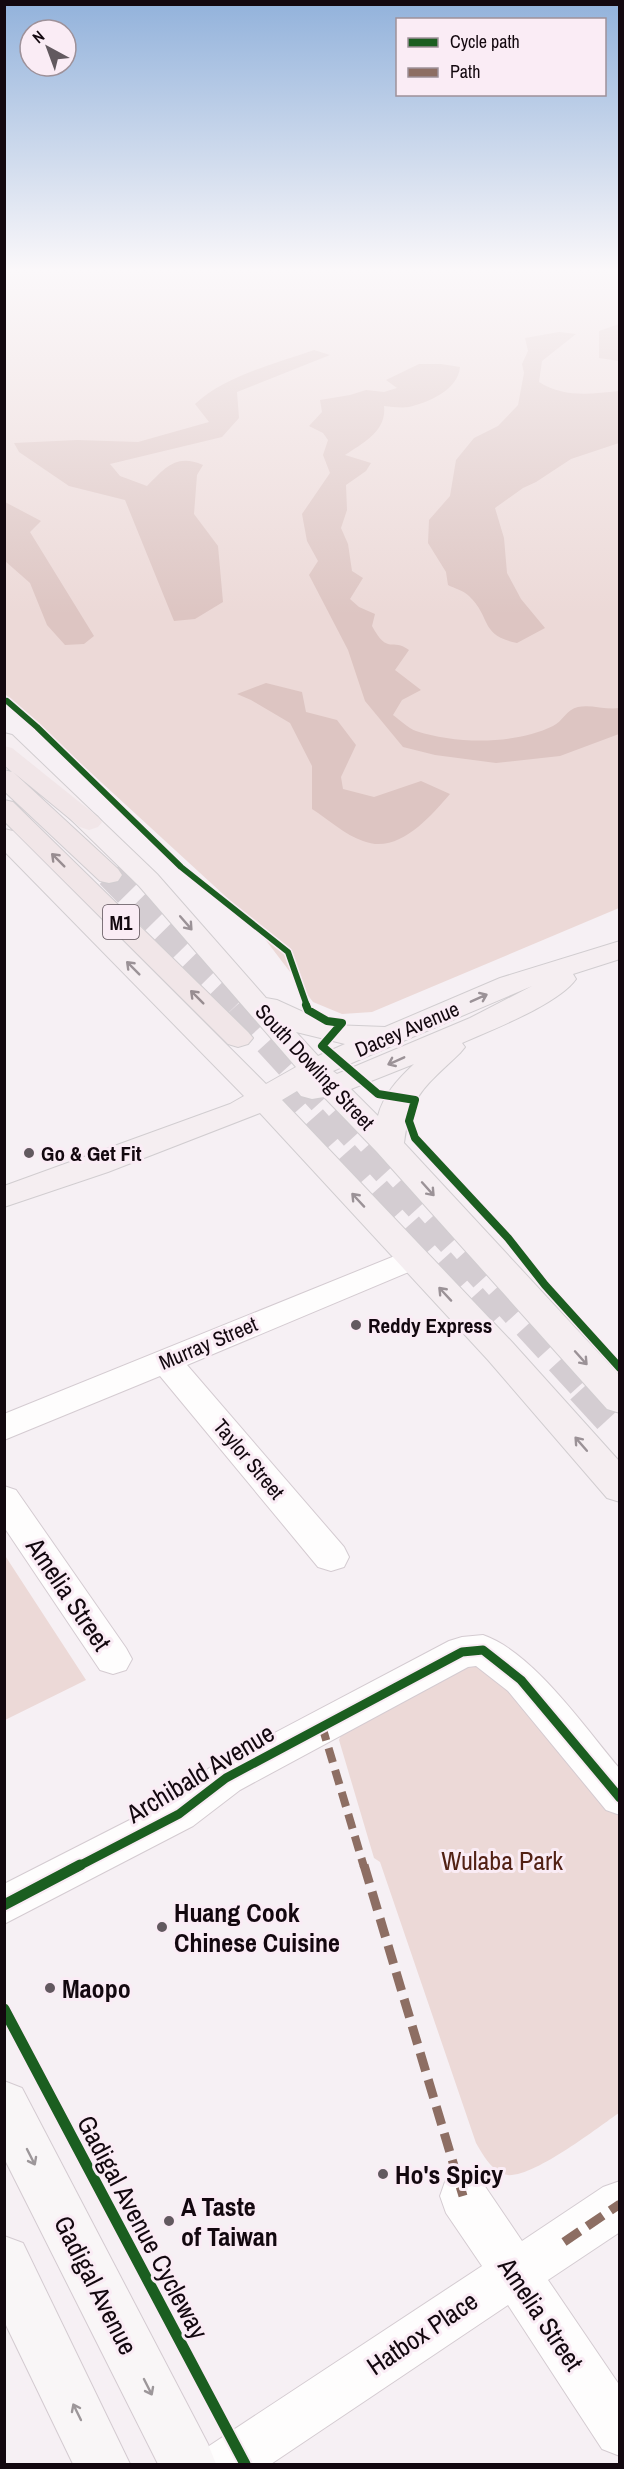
<svg xmlns="http://www.w3.org/2000/svg" width="624" height="2469" viewBox="0 0 624 2469" font-family="'Archivo Narrow',sans-serif">
<style>
.green{fill:#ecd9d7}
.forest{fill:#ddc5c2}
.lines{fill:none;stroke-linecap:round;stroke-linejoin:round}
.highway-tunnel-far2{stroke:#d4cdd2;stroke-width:26;stroke-dasharray:26 13;stroke-linecap:butt}
.highway-tunnel-far1{stroke:#d4cdd2;stroke-width:32;stroke-dasharray:32 16;stroke-linecap:butt}
.highway-tunnel{stroke:#d4cdd2;stroke-width:40;stroke-dasharray:40 20;stroke-linecap:butt}
.street-casing{stroke:#d4cbd1;stroke-width:2}
.secondary-casing{stroke:#d4cbd1;stroke-width:2}
.primary-casing{stroke:#d1cdd0;stroke-width:2}
.highway-casing{stroke:#d1cdd0;stroke-width:2}
.street{fill:#fefdfd;fill-rule:evenodd}
.secondary{fill:#f9f6f7;fill-rule:evenodd}
.primary{fill:#f5eef1;fill-rule:evenodd}
.highway{fill:#f1e6e8;fill-rule:evenodd}
.quiet-far1{stroke:#8d6e63;stroke-width:8;stroke-dasharray:15 8;stroke-linecap:butt}
.quiet{stroke:#8d6e63;stroke-width:9;stroke-dasharray:19 9;stroke-linecap:butt}
.cycleway-far4-casing{stroke:#faecf5;stroke-width:7}
.cycleway-far3-casing{stroke:#faecf5;stroke-width:9}
.cycleway-far2-casing{stroke:#faecf5;stroke-width:11}
.cycleway-far1-casing{stroke:#faecf5;stroke-width:13}
.cycleway-casing{stroke:#faecf5;stroke-width:15}
.cycleway-far4{stroke:#1b5e20;stroke-width:4.5}
.cycleway-far3{stroke:#1b5e20;stroke-width:6}
.cycleway-far2{stroke:#1b5e20;stroke-width:8}
.cycleway-far1{stroke:#1b5e20;stroke-width:9}
.cycleway{stroke:#1b5e20;stroke-width:11}
.oneway{stroke:#988d91}
.oneway2{stroke:#9b9297}
.oneway3{stroke:#9d979a}
.poi-dot{fill:#62595f;stroke:#faecf5;stroke-width:2}
.labels{text-anchor:middle;dominant-baseline:central;stroke-width:6;stroke-linejoin:round;paint-order:stroke}
.shield{fill:#faecf5;stroke:#584c54;stroke-width:1.5}
.shield-label{font-size:20px;font-weight:bold;fill:#13080f}
.street-label{font-size:21px;fill:#13080f;stroke:#faecf5}
.poi-label{font-size:21px;font-weight:bold;fill:#13080f;stroke:#faecf5;text-anchor:start}
.near-street-label{font-size:26px;fill:#13080f;stroke:#faecf5}
.near-park-label{font-size:26px;fill:#522115;stroke:#faecf5}
.near-poi-label{font-size:26px;font-weight:bold;fill:#13080f;stroke:#faecf5;text-anchor:start}
</style>
<rect width="100%" height="100%" fill="#f6f0f4"/>
<!-- green -->
<path class="green" d="M4,269H619V908L372,1012L342,1014L313,1002L248,917L5,694Z
M4,1554L86,1680L5,1720H4Z
M467,1659L511,1686L619,1817V2113C598,2127 526,2184 503,2174C490,2168 483,2155 476,2143L380,1862L374,1858L339,1740L345,1726Z"/>
<!-- forest -->
<path class="forest" d="M619,324V361L599,358V331Z
M559,332L576,334L542,361L539,382C565,398 590,394 619,391V443L571,459L536,482L523,488L495,508L504,538L507,573L521,599L545,628L517,643C479,635 492,618 469,596C464,591 454,588 448,585L446,572L428,543L429,520L450,496L456,460L474,438L498,426L518,405L524,373L522,364L528,351L525,338Z
M314,350L330,355L237,392L239,418L222,437L110,464L120,476L147,486C165,468 176,453 203,465L197,475L194,514L218,546L223,602L195,619L174,621L125,500L69,486L19,452L14,443L77,440L138,442L209,422L195,404C226,375 275,364 314,350Z
M419,364H441L460,367C458,390 429,402 409,407C402,408 392,407 384,406C387,431 363,443 345,455L371,463L366,471L346,485L347,510L341,528L348,544L352,571L363,578L350,599L359,607L375,614L372,626C388,656 392,637 409,650L395,670L421,690L402,700L393,715C400,720 408,728 416,731C456,744 514,745 553,726C562,722 567,709 578,707C590,704 606,710 619,708V734L560,756L496,763L435,755L403,747L365,701L348,650L309,575L318,561L307,541L302,514L330,473L323,455L328,440L323,433L309,426L322,412L320,400L350,395L366,390L384,392L397,388L386,380Z
M5,502L41,521L30,532L94,636L84,644L65,645L47,625L30,583L5,561Z
M266,683L302,692L306,712L337,720L356,745L341,777L343,789L374,797L421,781L450,794C429,818 398,855 363,841C345,835 328,819 312,809V766L290,723L251,700L237,694Z"/>
<g class="lines">
<!-- highway-tunnel-far2 -->
<path class="highway-tunnel-far2" d="M109,875L238,1006"/>
<!-- highway-tunnel-far1 -->
<path class="highway-tunnel-far1" d="M237,1005L587,1388
M279,1084L497,1328"/>
<!-- highway-tunnel -->
<path class="highway-tunnel" d="M585,1386L620,1424"/>
<!-- street casing -->
<g class="street-casing">
<path id="street" d="M412,1249L423,1252L427,1259L423,1266L187,1365L344,1547L349,1557L344,1567L331,1571L318,1567L160,1376L4,1440V1414Z
M4,1486L16,1490L126,1648L132,1659L126,1670L113,1674L100,1670L4,1527Z
M483,1635C533,1652 585,1728 620,1769V1815L606,1810L508,1691L476,1666L468,1667L240,1790L193,1826L4,1924V1884L165,1802L212,1766L449,1641L462,1637Z
M463,2173L480,2179L522,2241L603,2187L620,2181V2232L548,2280L620,2386V2456L602,2449L508,2305L271,2464H201L209,2446L482,2266L446,2213L440,2196L446,2179Z"/>
</g>
<!-- secondary casing -->
<g class="secondary-casing">
<path id="secondary" d="M4,2081L22,2088L208,2444L216,2464H158L4,2158Z
M4,2236L23,2243L130,2464H73L4,2321Z"/>
</g>
<!-- primary casing -->
<g class="primary-casing">
<path id="primary" d="M4,733L12,735L157,874L266,998L277,1000L332,1025L385,1027L500,978L620,941V959L573,974L576,979C559,1004 491,1030 462,1043L465,1047L460,1053C426,1086 410,1094 404,1143L620,1376V1413L607,1409L377,1152L324,1097L312,1099L301,1096L297,1091L282,1100L512,1342L620,1462V1502L607,1498L488,1360L260,1113L108,1172L4,1207V1186L230,1104L244,1096L4,851V829L13,831L266,1084L296,1067L139,886L4,754ZM532,986L470,1018L337,1074L333,1071ZM296,1032L345,1044L318,1056ZM414,1064C398,1079 383,1095 378,1116L351,1089Z"/>
</g>
<!-- highway casing -->
<g class="highway-casing">
<path id="highway" d="M4,746L12,748L98,817L102,822L98,827L89,830L80,827L13,772L118,869L122,875L118,881L109,883L100,881L4,791V770L12,772L4,765Z
M4,800L13,802L248,1032L253,1038L248,1044L238,1047L228,1044L4,821Z"/>
</g>
<!-- street -->
<use href="#street" class="street"/>
<!-- secondary -->
<use href="#secondary" class="secondary"/>
<!-- primary -->
<use href="#primary" class="primary"/>
<!-- highway -->
<use href="#highway" class="highway"/>
<!-- quiet-far1 -->
<path class="quiet-far1" d="M322,1726L364,1867"/>
<!-- quiet -->
<path class="quiet" d="M364,1865L463,2196
M564,2242L620,2204"/>
<!-- cycleway-far4 casing -->
<g class="cycleway-far4-casing">
<path id="cycleway-far4" d="M4,699L9,703"/>
</g>
<!-- cycleway-far3 casing -->
<g class="cycleway-far3-casing">
<path id="cycleway-far3" d="M7,701L37,727L181,867L288,952L307,1006"/>
</g>
<!-- cycleway-far2 casing -->
<g class="cycleway-far2-casing">
<path id="cycleway-far2" d="M306,1005L308,1010L327,1021L342,1023L322,1046L378,1094L415,1100L409,1121L415,1138L508,1238L545,1285L620,1368"/>
</g>
<!-- cycleway-far1 casing -->
<g class="cycleway-far1-casing">
<path id="cycleway-far1" d="M77,1867L179,1814L226,1778L462,1652L483,1650L521,1680L620,1798"/>
</g>
<!-- cycleway casing -->
<g class="cycleway-casing">
<path id="cycleway" d="M4,1905L80,1865
M4,2009L245,2464"/>
</g>
<!-- cycleway-far4 -->
<use href="#cycleway-far4" class="cycleway-far4"/>
<!-- cycleway-far3 -->
<use href="#cycleway-far3" class="cycleway-far3"/>
<!-- cycleway-far2 -->
<use href="#cycleway-far2" class="cycleway-far2"/>
<!-- cycleway-far1 -->
<use href="#cycleway-far1" class="cycleway-far1"/>
<!-- cycleway -->
<use href="#cycleway" class="cycleway"/>
</g>
<!-- one-way arrows -->
<defs><path id="oneway-shaft" d="M-6 0H5M1.5-3L5.5 0L1.5 3" fill="none" stroke-width="1.6" stroke-linecap="round" stroke-linejoin="round" transform="scale(1.5)"/></defs>
<g class="oneway">
<use href="#oneway-shaft" transform="translate(58 860) rotate(-135)"/>
<use href="#oneway-shaft" transform="translate(197 997) rotate(-135)"/>
</g>
<g class="oneway2">
<use href="#oneway-shaft" transform="translate(186 923) rotate(49)"/>
<use href="#oneway-shaft" transform="translate(133 968) rotate(-135)"/>
<use href="#oneway-shaft" transform="translate(479 998) rotate(-24)"/>
<use href="#oneway-shaft" transform="translate(396 1061) rotate(156)"/>
<use href="#oneway-shaft" transform="translate(428 1189) rotate(48)"/>
<use href="#oneway-shaft" transform="translate(358 1200) rotate(-133)"/>
<use href="#oneway-shaft" transform="translate(445 1294) rotate(-133)"/>
<use href="#oneway-shaft" transform="translate(581 1358) rotate(48)"/>
<use href="#oneway-shaft" transform="translate(581 1444) rotate(-131)"/>
</g>
<g class="oneway3">
<use href="#oneway-shaft" transform="translate(31 2157) rotate(63)"/>
<use href="#oneway-shaft" transform="translate(148 2387) rotate(63)"/>
<use href="#oneway-shaft" transform="translate(77 2412) rotate(-116)"/>
</g>
<!-- sky -->
<linearGradient id="sky" x2="0" y2="1"><stop stop-color="#92b2db"/><stop offset="0.44" stop-color="#fbf8fa"/><stop offset="1" stop-color="#fbf8fa" stop-opacity="0"/></linearGradient>
<rect width="624" height="615" fill="url(#sky)"/>
<!-- markers -->
<g class="poi-dot">
<circle cx="29" cy="1153" r="6"/>
<circle cx="356" cy="1325" r="6"/>
<circle cx="162" cy="1927" r="6"/>
<circle cx="50" cy="1988" r="6"/>
<circle cx="383" cy="2174" r="6"/>
<circle cx="169" cy="2221" r="6"/>
</g>
<g class="labels">
<!-- shield labels -->
<rect class="shield" x="103" y="905" width="36" height="34" rx="4.5"/>
<g class="shield-label">
<text x="121" y="922">M1</text>
</g>
<!-- street labels -->
<g class="street-label">
<text transform="translate(407 1029) rotate(-23)">Dacey Avenue</text>
<text transform="translate(315 1067) rotate(47)">South Dowling Street</text>
<text transform="translate(208 1343) rotate(-23)">Murray Street</text>
<text transform="translate(249 1459) rotate(50)">Taylor Street</text>
</g>
<!-- poi labels -->
<g class="poi-label">
<text x="41" y="1153">Go &amp; Get Fit</text>
<text x="368" y="1325">Reddy Express</text>
</g>
<!-- near-street labels -->
<g class="near-street-label">
<text transform="translate(69 1594) rotate(56)">Amelia Street</text>
<text transform="translate(200 1773) rotate(-31)">Archibald Avenue</text>
<text transform="translate(143 2227) rotate(62)">Gadigal Avenue Cycleway</text>
<text transform="translate(96 2285) rotate(63)">Gadigal Avenue</text>
<text transform="translate(541 2314) rotate(56)">Amelia Street</text>
<text transform="translate(422 2333) rotate(-34)">Hatbox Place</text>
</g>
<!-- near-park labels -->
<g class="near-park-label">
<text x="502" y="1860">Wulaba Park</text>
</g>
<!-- near-poi labels -->
<g class="near-poi-label">
<text x="174" y="1912">Huang Cook<tspan x="174" dy="30">Chinese Cuisine</tspan></text>
<text x="62" y="1988">Maopo</text>
<text x="395" y="2174">Ho's Spicy</text>
<text x="181" y="2206">A Taste<tspan x="181" dy="30">of Taiwan</tspan></text>
</g>
</g>
<!-- border -->
<rect width="624" height="2469" fill="none" stroke="#13080f" stroke-width="12"/>
<!-- legend -->
<rect x="396" y="18" width="210" height="78" fill="#faecf5" stroke="#9e9199" stroke-width="1.5"/>
<rect x="408" y="38" width="30" height="9" fill="#1b5e20" stroke="#9e9199" stroke-width="1.5"/>
<text x="450" y="48" font-size="18" fill="#13080f">Cycle path</text>
<rect x="408" y="68" width="30" height="9" fill="#8d6e63" stroke="#9e9199" stroke-width="1.5"/>
<text x="450" y="78" font-size="18" fill="#13080f">Path</text>
<!-- north arrow -->
<g transform="translate(48 48) rotate(319)"><circle r="28" fill="#faecf5" stroke="#9e9199" stroke-width="1.5"/>
<path d="M0-4.5L10 22L0 15L-10 22Z" fill="#62595f"/>
<text y="-9" font-size="16" font-weight="bold" text-anchor="middle" fill="#13080f">N</text>
</g>
</svg>
